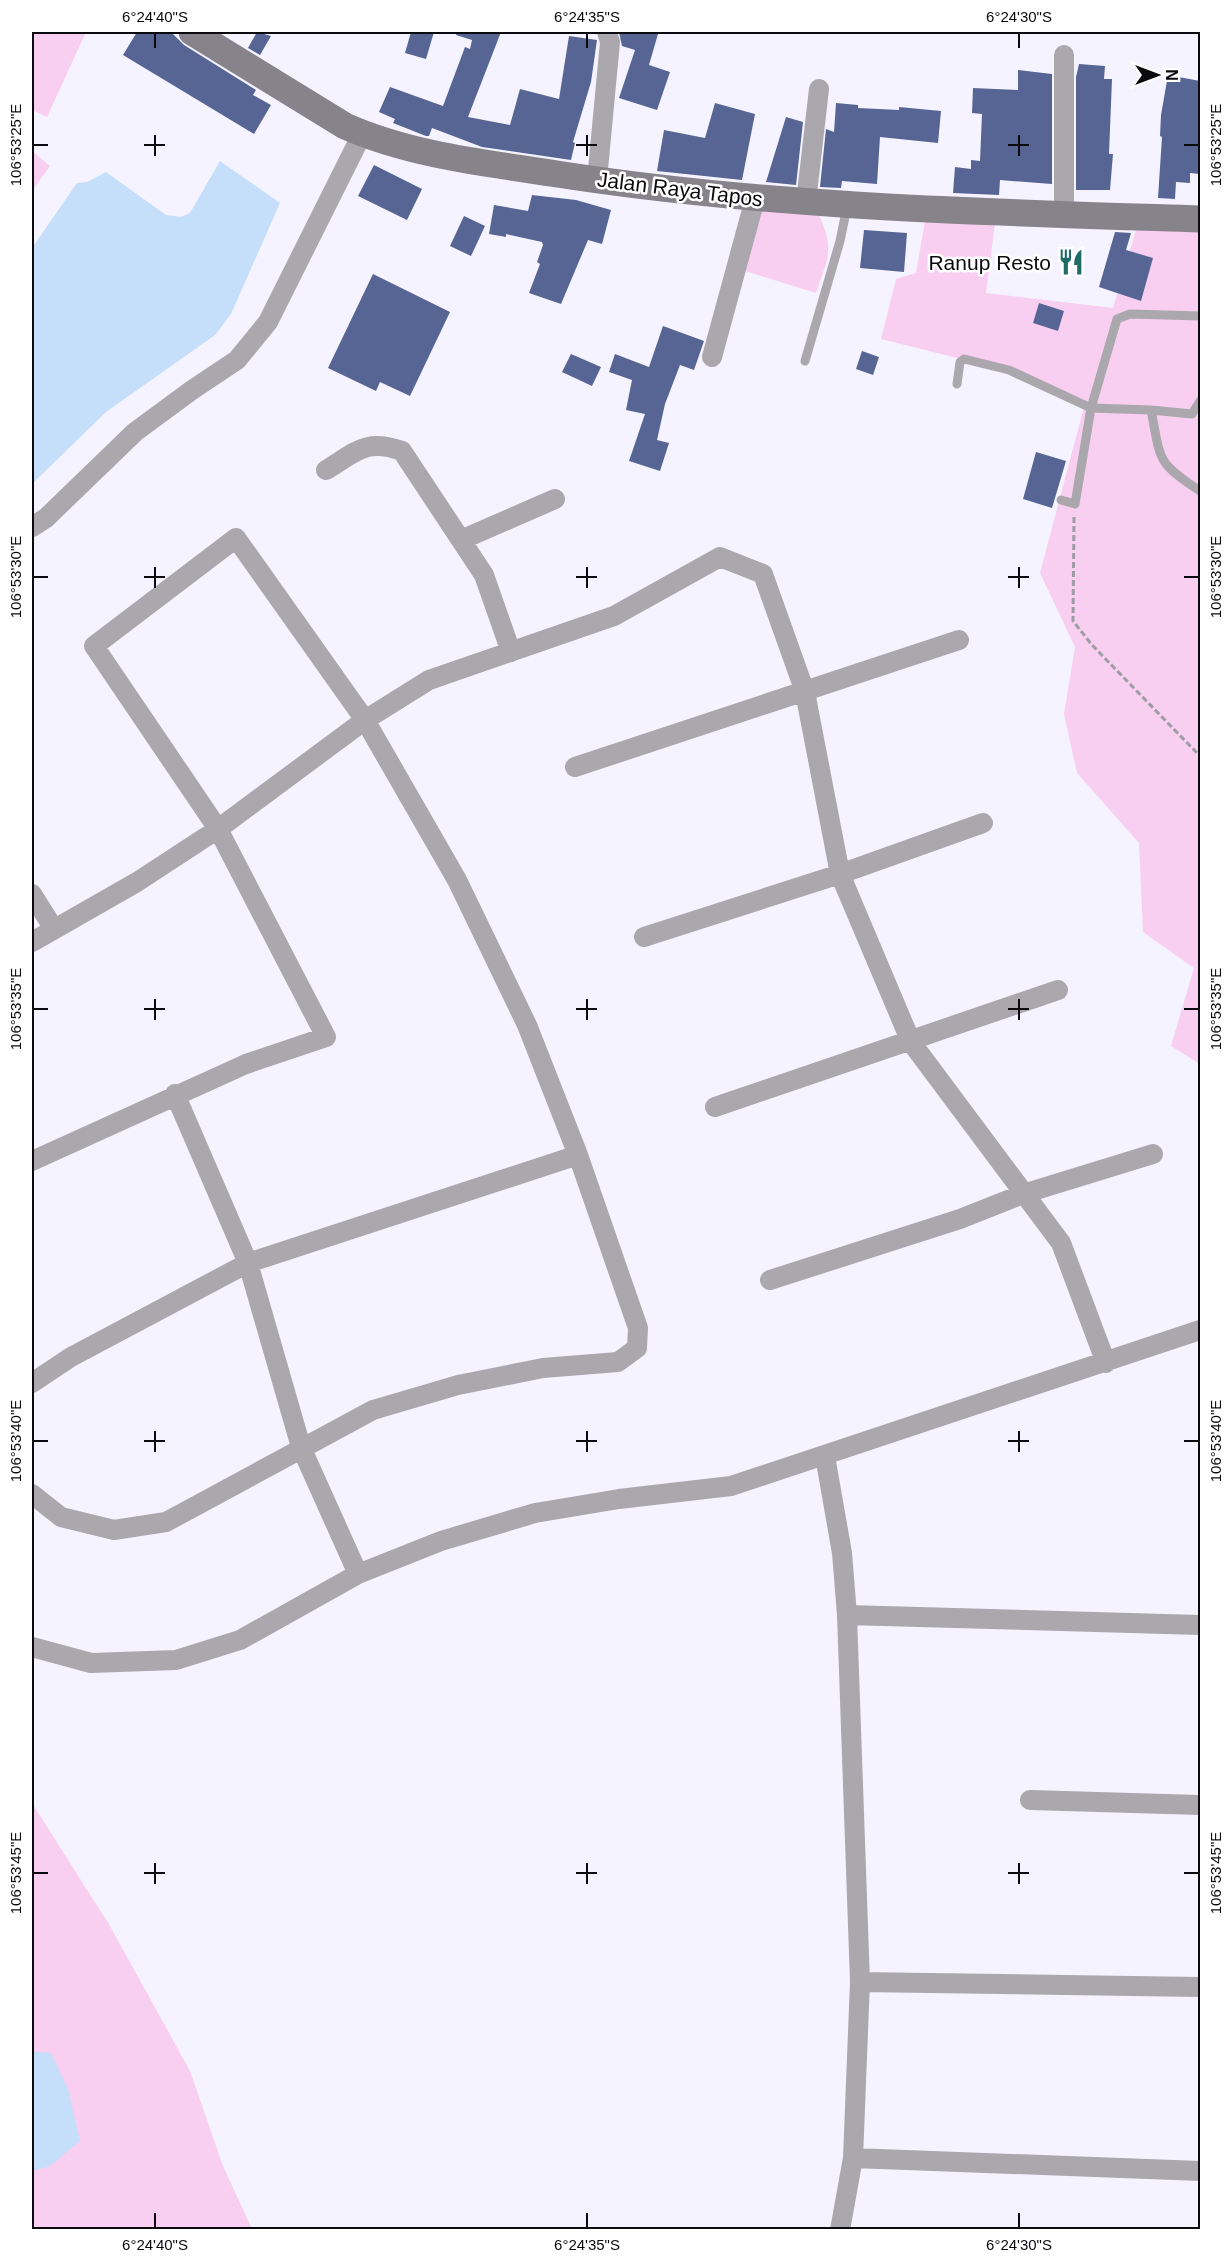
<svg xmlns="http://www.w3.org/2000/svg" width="1232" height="2261" viewBox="0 0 1232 2261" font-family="Helvetica,sans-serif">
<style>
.green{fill:#f8cef1;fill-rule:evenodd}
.water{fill:#c5defa}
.building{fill:#576595}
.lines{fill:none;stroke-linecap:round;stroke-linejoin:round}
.path{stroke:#9e9da6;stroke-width:3;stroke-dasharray:6 3;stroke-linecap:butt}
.service{stroke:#aba8ad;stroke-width:9}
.minor{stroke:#aba8ad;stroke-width:20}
.secondary{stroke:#87838a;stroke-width:27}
.ticks{fill:none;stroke:#0b0b0f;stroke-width:2}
.labels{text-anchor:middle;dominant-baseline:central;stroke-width:5;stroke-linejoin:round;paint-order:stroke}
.street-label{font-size:21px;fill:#0b0b0f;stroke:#fff}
.poi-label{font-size:21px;fill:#0b0b0f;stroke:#fff;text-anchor:end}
.neatline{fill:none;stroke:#0b0b0f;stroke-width:2}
.ticks-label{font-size:15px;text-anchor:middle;fill:#0b0b0f}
</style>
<rect width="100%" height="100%" fill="#f5f3ff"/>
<!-- green -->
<path class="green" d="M32,32H86L47,117L32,110Z
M32,151L50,166L32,191Z
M759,210L819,215C835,251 828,257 816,293L742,270Z
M926,215L996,216L986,293L1113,308L1138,223L1200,227V1064L1171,1046L1194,968L1143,932L1139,843L1077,773L1064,714L1075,647L1040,573L1084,407L1024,379L977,363L881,339L896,279L916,273ZM1039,303L1064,311L1058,330L1033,323Z
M32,1803L110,1926L190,2071L223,2166L252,2229H32Z"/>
<!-- water -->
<path class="water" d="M220,161L280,203L231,314L215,335L106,412L32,484V248L77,183L87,182L106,172L166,215L181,217L190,213Z
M32,2051L51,2053L68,2089L80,2141L50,2166L32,2171Z"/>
<!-- building -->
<path class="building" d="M137,32H171L184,45L256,90L253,95L271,105L254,134L123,55Z
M257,32L271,36L260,55L248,48Z
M411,32H434L426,59L405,53Z
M457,32H501L468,117L510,125L520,89L559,99L569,36L597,40L591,82L573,142L575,143L571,160L482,147L432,128L429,136H426L393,123L395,119L379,112L390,87L443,106L465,47L470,49L472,40L456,35Z
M619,32L658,34L649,65L670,72L657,110L619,98L635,50L622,46Z
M1079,64L1105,66L1104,79H1112L1109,154H1113L1110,190H1076V77Z
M1018,70L1052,74V184L1000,180L999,195L953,193L955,167L971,169V160L980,161L982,114L972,113L973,88L1018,90Z
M1168,75L1200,81V174L1190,173V183L1176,182L1175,199L1158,198L1162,137L1160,136L1161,115Z
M715,103L755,114L742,180L657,171L664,130L705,138Z
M836,103L858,105V108L899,110V107L941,111L938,143L880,137L877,184L842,181L841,188L820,187L826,129L834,132Z
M786,117L803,122L796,185L766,182Z
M374,165L422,189L407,220L358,196Z
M532,195L576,200L611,210L602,244L588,240L561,304L529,293L540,264L537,262L543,245L542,242L506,234V237L489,234L494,205L528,211Z
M464,216L485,226L471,256L450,246Z
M864,230L907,233L904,272L860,268Z
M1115,232L1131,233L1126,250L1153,258L1141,301L1099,287Z
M373,274L450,312L410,396L380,382L376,391L328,368Z
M1039,303L1064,311L1058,331L1033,323Z
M663,326L704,341L694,370L680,365L665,404L657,440L669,443L660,471L629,461L645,414L626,410L632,380L609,372L615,354L649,367Z
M862,351L879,357L873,375L856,369Z
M571,354L601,367L592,386L562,372Z
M1036,452L1066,461L1052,508L1023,499Z"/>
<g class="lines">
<!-- path -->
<path class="path" d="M1074,517L1073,621L1092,645L1200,756"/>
<!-- service -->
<path class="service" d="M1200,316L1130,314L1117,319L1091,408L1151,410C1161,461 1156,462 1200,491
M805,361L840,241L847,207
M957,384L960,362L964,359L1009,370L1091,408L1075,504L1061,500
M1151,410L1192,414L1200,401"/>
<!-- minor -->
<path class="minor" d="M1064,55V215
M597,180L610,42L607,32
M806,202L819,89
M712,357L755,199
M326,470C356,452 366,438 402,451L484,575L511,652
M32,527L46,518L135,432L192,390L237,360L268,322L357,144
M461,540L555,499
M575,767L959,640
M32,894L54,929
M644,937L840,874L983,823
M32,942L137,882L218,829L365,720L429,680L614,616L720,557L763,574L805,692L840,874L911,1042L1061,1243L1106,1363
M175,1094L248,1263L301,1447L358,1574
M715,1107L1058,990
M32,1161L246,1064L326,1037L218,829L94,646L236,538L365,720L457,880L527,1025L578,1155L638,1328L637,1348L618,1362L543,1368L458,1385L373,1410L166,1522L114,1530L61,1517L32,1494
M770,1280L960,1219L1023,1194L1153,1154
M32,1383L71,1357L248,1263L578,1155
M825,1456L842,1553L847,1615L860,1982L853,2158L840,2230
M847,1615L1200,1625
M32,1647L91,1663L176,1660L240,1640L358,1574L441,1541L535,1513L619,1499L731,1486L1200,1330
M1030,1800L1200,1805
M860,1982L1200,1987
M853,2158L1200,2171"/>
<!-- secondary -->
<path class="secondary" d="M192,32L345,126C410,155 486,163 557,174C769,207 986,212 1200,219"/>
</g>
<!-- ticks -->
<path class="ticks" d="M155,33V48M587,33V48M1019,33V48M155,135V156M587,135V156M1019,135V156M33,145H48M144,145H165M576,145H597M1008,145H1029M1184,145H1199M155,567V588M587,567V588M1019,567V588M33,577H48M144,577H165M576,577H597M1008,577H1029M1184,577H1199M155,999V1020M587,999V1020M1019,999V1020M33,1009H48M144,1009H165M576,1009H597M1008,1009H1029M1184,1009H1199M155,1431V1452M587,1431V1452M1019,1431V1452M33,1441H48M144,1441H165M576,1441H597M1008,1441H1029M1184,1441H1199M155,1863V1884M587,1863V1884M1019,1863V1884M33,1873H48M144,1873H165M576,1873H597M1008,1873H1029M1184,1873H1199M155,2213V2228M587,2213V2228M1019,2213V2228"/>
<!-- icons -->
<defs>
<g id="restaurant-bare" transform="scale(2.07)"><path d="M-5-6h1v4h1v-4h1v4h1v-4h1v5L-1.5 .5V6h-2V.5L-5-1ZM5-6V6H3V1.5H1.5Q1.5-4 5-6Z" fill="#206b68" stroke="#fff" stroke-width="2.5" paint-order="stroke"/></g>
</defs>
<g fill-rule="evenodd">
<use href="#restaurant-bare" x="1071" y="262"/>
</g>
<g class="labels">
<!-- street labels -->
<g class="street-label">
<text transform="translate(680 189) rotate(7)">Jalan Raya Tapos</text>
</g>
<!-- poi labels -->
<g class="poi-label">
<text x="1051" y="262">Ranup Resto</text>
</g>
</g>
<!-- border -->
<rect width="1232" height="2261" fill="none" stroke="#ffffff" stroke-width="66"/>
<!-- north arrow -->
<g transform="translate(1157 75) rotate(90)" stroke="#ffffff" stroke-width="4.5" paint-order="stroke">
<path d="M0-4.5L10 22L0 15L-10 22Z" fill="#0b0b0f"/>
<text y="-9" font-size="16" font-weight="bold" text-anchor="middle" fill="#0b0b0f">N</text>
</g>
<rect x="33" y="33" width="1166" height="2195" class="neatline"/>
<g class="ticks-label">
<text x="155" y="22">6°24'40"S</text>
<text x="587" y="22">6°24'35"S</text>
<text x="1019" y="22">6°24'30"S</text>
<text transform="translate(1216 145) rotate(-90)" y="5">106°53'25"E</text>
<text transform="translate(16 145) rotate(-90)" y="5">106°53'25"E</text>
<text transform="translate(16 577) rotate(-90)" y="5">106°53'30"E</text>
<text transform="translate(1216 577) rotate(-90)" y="5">106°53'30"E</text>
<text transform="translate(1216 1009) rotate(-90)" y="5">106°53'35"E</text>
<text transform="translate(16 1009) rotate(-90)" y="5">106°53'35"E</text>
<text transform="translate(1216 1441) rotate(-90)" y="5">106°53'40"E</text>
<text transform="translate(16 1441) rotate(-90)" y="5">106°53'40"E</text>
<text transform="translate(16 1873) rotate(-90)" y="5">106°53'45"E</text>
<text transform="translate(1216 1873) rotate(-90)" y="5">106°53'45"E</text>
<text x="155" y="2250">6°24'40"S</text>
<text x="587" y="2250">6°24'35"S</text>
<text x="1019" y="2250">6°24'30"S</text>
</g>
</svg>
